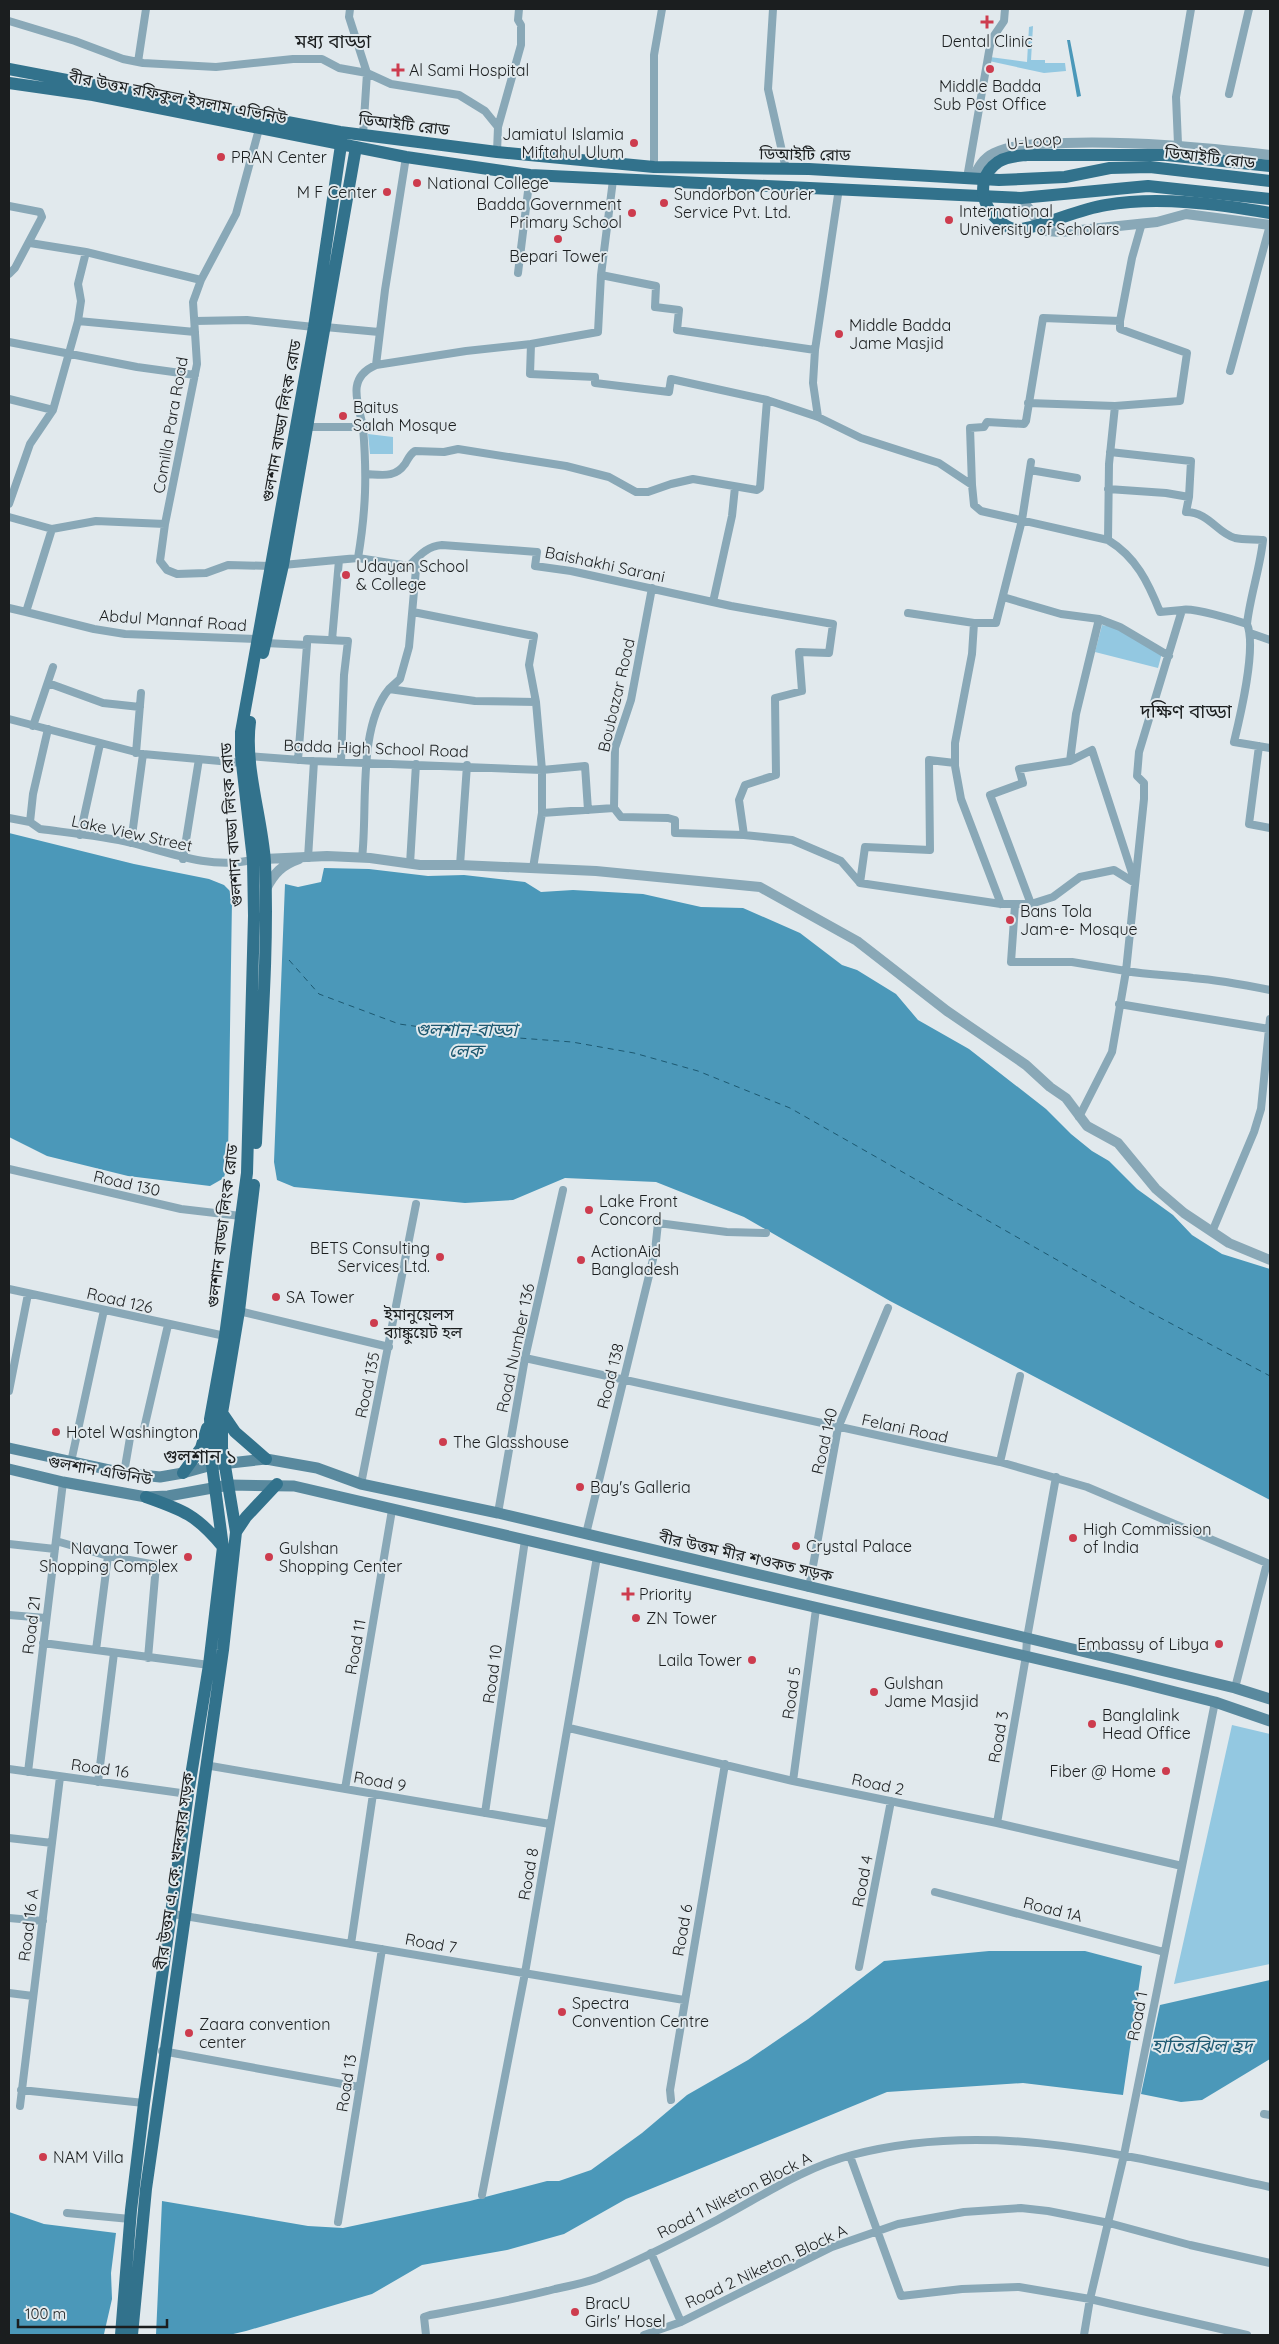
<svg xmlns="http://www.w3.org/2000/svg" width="1279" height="2344" viewBox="0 0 1279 2344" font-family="Quicksand,'Noto Sans Bengali',sans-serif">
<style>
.green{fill:#93c8e1}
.water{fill:#4b98b9}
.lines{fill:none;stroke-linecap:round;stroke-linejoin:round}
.ferry{stroke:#1d5971;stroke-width:1;stroke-dasharray:6 5;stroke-linecap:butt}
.minor{stroke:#89a8b7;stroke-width:8}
.tertiary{stroke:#89a8b7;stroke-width:10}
.secondary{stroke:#59899e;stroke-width:11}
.primary{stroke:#32728c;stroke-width:12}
.primary-bridge{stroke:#32728c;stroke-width:12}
.poi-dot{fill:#cd3c4e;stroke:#e1e9ed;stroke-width:2}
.labels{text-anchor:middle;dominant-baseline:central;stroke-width:4;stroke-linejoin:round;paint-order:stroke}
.poi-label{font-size:16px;fill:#1b1e1f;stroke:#e1e9ed;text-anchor:start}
.street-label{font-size:16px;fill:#1b1e1f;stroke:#e1e9ed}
.water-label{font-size:18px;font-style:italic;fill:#1d5971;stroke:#e1e9ed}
.quarter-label{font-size:19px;fill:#1b1e1f;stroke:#e1e9ed}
</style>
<rect width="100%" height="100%" fill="#e1e9ed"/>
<!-- green -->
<path class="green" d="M1033,26L1031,60H1045V63H1065L1066,71L1044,73L989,61L990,57L1027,62L1029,27Z
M368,434L393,437V454H370Z
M1102,625L1118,628L1162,653L1158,668L1095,652Z
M1232,1725L1270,1734V1964L1174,1984Z"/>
<!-- water -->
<path class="water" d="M1067,40H1070L1081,96L1077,97Z
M9,833L134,864L209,879L224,885L230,891L232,900L228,1159L224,1178L210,1186L128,1176L47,1156L9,1137Z
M324,868L369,869L428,876L464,875L525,882L541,892L573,890L643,894L701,907L743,908L800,933L842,965L857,970L896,994L918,1020L969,1049L1046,1109L1071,1134L1092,1151L1109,1161L1137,1189L1173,1215L1192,1235L1222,1254L1270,1269V1500L890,1301L744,1217L656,1182L565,1178L513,1200L465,1203L294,1187L277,1180L274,1162L285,884L298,887L321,882Z
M989,1951H1085L1142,1966L1123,2095L1023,2083L887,2092L626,2199L564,2234L507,2250L422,2265L372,2294L246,2331L229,2335H156L162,2201L308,2226L343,2228L470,2201L547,2181H559L591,2170L642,2133L687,2095L748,2060L808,2019L884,1961Z
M1270,1980V2059L1202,2100L1181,2102L1141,2094L1160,2005Z
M9,2212L44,2224L116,2233L111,2273L112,2299L104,2334L9,2335Z"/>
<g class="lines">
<!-- ferry -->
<path class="ferry" d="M289,960L319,994L399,1024L479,1035L572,1042L634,1053L698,1071L790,1108L1138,1306L1270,1376"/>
<!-- minor -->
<path class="minor" d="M350,9L349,17L367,73L363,135
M773,9L768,89L786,169
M9,21L75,41L123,59L143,63L216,67L293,59H322L339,68L367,73L391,84L459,95L485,111L498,127L497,152
M138,62L146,9
M1229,94L1249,9
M498,127L521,45V25L518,20L519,9
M259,129L236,214L201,280L193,302L197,364L165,524L160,561L167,570L177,574L206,573L228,565L271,566
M1178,144L1176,97L1191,9
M654,167V55L662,9
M967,178L991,40L1004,21L1005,9
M9,206L40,212L42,217L15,268L9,274
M30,243L86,252L201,280
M518,273L530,175
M601,275L656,286L655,307L679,310L677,330L815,350
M78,321L195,332
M195,321L247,320L314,327
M325,327L379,332
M9,342L137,367L195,375
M531,344L598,332L601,275L613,180
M376,365L385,290L406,157
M1230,371L1270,225
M9,399L53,410
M1028,403L1115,406L1180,401L1187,353L1120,329V321
M818,417L813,383L815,350L839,188
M306,427H363C358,402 346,378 376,365L466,351L531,344L530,374L595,377V383L669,392L671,379L767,400L818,417L861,438L939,463L972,485L974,505L981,511L1108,540C1136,557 1148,582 1160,612L1182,610L1139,752L1137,776L1144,783V799L1126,971C1149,975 1170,975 1193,978C1219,980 1245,985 1270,990
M1110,452L1191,461L1189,497
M1030,470L1077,478
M367,474C383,475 395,478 405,464C408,459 410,454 415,451L444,452L458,449L566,466L609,477L636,492H648L671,484L693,479L757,490L760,488L767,400
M972,485L970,428L984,427L987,422L1024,424L1026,421L1043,318L1120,321L1132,258L1142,223
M1108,489L1166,493L1189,497L1186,512C1209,512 1217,533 1235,538C1244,540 1254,539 1263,540C1260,569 1250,596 1247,624
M9,504L30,444L53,410L78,321L81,301L78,284L86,252
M9,517L52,529L96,521L165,524
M52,529L26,612L94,629L125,634L258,639
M1108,540L1109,464L1115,406
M358,558L409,566C419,556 427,546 442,545L537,552L535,566L571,571L731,606L833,624L829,653L799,652L802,691L775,698L776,775L745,785L739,800L744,835
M283,565L358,558C366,510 367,475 363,427
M1003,597L1061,614L1099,619L1120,627L1169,656
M713,602L732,516L735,487
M9,608L26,612
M1182,610C1192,607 1235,620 1247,624C1257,647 1240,717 1234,742L1270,748
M908,613L974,623H996L1022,520L1031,462
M1099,619L1076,714L1070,761L1092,750L1134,879
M974,623L972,654L955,743V766L961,799L1001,904
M1250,633L1270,640
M332,640L339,560
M265,643L307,645V639L348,641L344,675L341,762
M48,683L103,703L140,707
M389,689L400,679L409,647L417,558
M536,702L542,770L585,766L588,810
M9,719L143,754L242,763
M33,726L53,667
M1259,746L1249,824L1270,828
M136,753L141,693
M247,756L314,761L542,770V813L614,808L621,817L668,818L675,820V833L744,835L792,840L841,861L860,883L1001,904H1031L1053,897L1080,877L1114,870L1135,883
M298,760L307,645
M614,808L615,748L631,700L652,588
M9,818L30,822L40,829C70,833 102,836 132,843C173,854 210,869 253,860
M30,822L33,794L48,729
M80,835L100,744
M131,843L143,754
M308,858L314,761
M362,858C368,809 357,728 389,689L475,701L536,702L529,665L534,636L413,612
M183,859L199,759
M410,864L416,764
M460,865L467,765
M533,868L542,813
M860,883L865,847L930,850L929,760L955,763
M1031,904L990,795L1023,783L1019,769L1070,761
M1015,905L1011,962H1072L1126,971L1112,1052L1079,1117
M1119,1004L1269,1029
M9,1169L181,1209L241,1216
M1212,1232L1254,1132L1261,1109L1270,1019
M9,1289L225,1336
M239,1311L389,1347
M525,1358L1000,1462L1087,1487L1267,1563L1235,1688
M9,1391L28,1294
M71,1462L104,1310
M1000,1462L1020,1376
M124,1473L131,1432L143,1433L168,1325
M361,1484L416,1204
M498,1513L525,1358L563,1190
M586,1534L655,1251L658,1223L727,1232L766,1233
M56,1541L108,1556L156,1565L148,1658
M9,1544L55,1549
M809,1588L838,1428L888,1308
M9,1615L46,1618
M43,1643L209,1665
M96,1650L108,1556
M569,1728L793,1781L997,1823L1182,1866
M205,1765L550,1824
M9,1769L188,1794
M28,1772L63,1482
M793,1781L816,1609
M98,1782L114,1653
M345,1789L392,1510
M485,1813L525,1540
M997,1823L1026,1656L1027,1638L1056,1477
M9,1838L52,1843
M935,1892L1164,1952
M173,1914L684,2000
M9,1918L43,1921
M351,1944L373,1794
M859,1967L891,1801
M9,1993L33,1996
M162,2051L359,2087
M21,2090L144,2103
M671,2100L670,2090L725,1764
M20,2106L60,1777
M1264,2114L1270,2115
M850,2156L901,2296L962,2289L1019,2287L1090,2299L1247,2335
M482,2195L525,1973L597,1557
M67,2213L130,2219
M338,2222L382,1949
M651,2253L681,2322
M426,2335L424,2317L430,2315C472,2307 514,2300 555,2289C569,2286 585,2283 598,2278C638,2261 679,2240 717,2220C762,2196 803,2168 852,2155C994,2118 1132,2157 1270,2187
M644,2335L681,2322L832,2247L898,2224L964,2212L1021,2208L1048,2211L1109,2223L1190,2245L1270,2263
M1084,2335L1090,2299L1124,2155L1215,1702"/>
<!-- tertiary -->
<path class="tertiary" d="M973,178C978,168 983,158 994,153C1015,143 1043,144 1065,143C1135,141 1201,147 1270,155
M1021,198L1045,231L1061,232L1157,222L1186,214L1270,225
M264,859L327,856L370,858L420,865H460L596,871L760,887L857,941L947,1011L1026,1065L1050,1087L1066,1098L1087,1126L1118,1143L1156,1189L1184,1213L1229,1243L1270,1260
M266,889C274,873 282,865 299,859"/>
<!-- secondary -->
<path class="secondary" d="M9,1448L124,1473L160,1477L183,1473L212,1465L266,1459L317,1468L361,1484L498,1513L1027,1638L1235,1688L1270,1699
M9,1469L63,1482L146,1497L168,1496L229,1485L294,1486L1128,1680L1215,1702L1270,1721"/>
<!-- primary -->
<path class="primary" d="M9,69L340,132L497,152L654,167L809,169L999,180L1065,177L1110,168L1150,167L1270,181
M9,83L93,95L406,157L530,175L1021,198L1148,186L1270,199
M263,653L283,565L356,147
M250,722C244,766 262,817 265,862C269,955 260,1050 256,1143
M222,1413L235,1432L266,1459
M183,1473L201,1448L207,1428
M146,1497C183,1510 197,1515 223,1547
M236,1532L246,1517L277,1484
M121,2335L131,2210L144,2103L188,1794L209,1665L223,1547L212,1465L210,1419L225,1336L247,1173L254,916L253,860L241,755V732L314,327L341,145
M132,2335L146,2189L223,1650L236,1532L222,1448V1413L239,1311L254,1185"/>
<!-- primary-bridge -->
<path class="primary-bridge" d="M1270,166L1166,155H1027C1017,156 1007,156 998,162C968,183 988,224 1017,230C1048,225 1075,210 1106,205C1158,196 1218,204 1270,213"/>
</g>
<!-- markers -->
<g class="poi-dot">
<path d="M984.5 14.5h5v5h5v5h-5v5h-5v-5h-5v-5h5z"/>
<circle cx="990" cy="69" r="5"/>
<path d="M395.5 62.5h5v5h5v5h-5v5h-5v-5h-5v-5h5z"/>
<circle cx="634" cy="143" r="5"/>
<circle cx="221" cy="157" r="5"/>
<circle cx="417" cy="183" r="5"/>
<circle cx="387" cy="192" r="5"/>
<circle cx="664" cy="203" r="5"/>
<circle cx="632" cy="213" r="5"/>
<circle cx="949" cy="220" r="5"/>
<circle cx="558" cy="239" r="5"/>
<circle cx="839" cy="334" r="5"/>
<circle cx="343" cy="416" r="5"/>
<circle cx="346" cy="575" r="5"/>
<circle cx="1010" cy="920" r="5"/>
<circle cx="589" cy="1210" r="5"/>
<circle cx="440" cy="1257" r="5"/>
<circle cx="581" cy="1260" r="5"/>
<circle cx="276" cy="1297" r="5"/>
<circle cx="374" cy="1323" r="5"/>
<circle cx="56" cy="1432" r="5"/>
<circle cx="443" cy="1442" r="5"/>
<circle cx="580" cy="1487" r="5"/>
<circle cx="1073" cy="1538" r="5"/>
<circle cx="796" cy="1546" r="5"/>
<circle cx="188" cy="1557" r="5"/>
<circle cx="269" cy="1557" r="5"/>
<path d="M625.5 1586.5h5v5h5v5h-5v5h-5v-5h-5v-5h5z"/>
<circle cx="636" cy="1618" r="5"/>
<circle cx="1219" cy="1644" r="5"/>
<circle cx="752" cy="1660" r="5"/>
<circle cx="874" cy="1692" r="5"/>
<circle cx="1092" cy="1724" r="5"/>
<circle cx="1166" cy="1771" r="5"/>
<circle cx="562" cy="2012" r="5"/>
<circle cx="189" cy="2033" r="5"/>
<circle cx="43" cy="2157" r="5"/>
<circle cx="575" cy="2312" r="5"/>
</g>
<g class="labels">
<!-- poi labels -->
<g class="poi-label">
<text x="987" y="41" text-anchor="middle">Dental Clinic</text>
<text x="409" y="70">Al Sami Hospital</text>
<text x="990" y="86" text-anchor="middle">Middle Badda<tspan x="990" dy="18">Sub Post Office</tspan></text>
<text x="624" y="134" text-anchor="end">Jamiatul Islamia<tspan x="624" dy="18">Miftahul Ulum</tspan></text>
<text x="231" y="157">PRAN Center</text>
<text x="427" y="183">National College</text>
<text x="377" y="192" text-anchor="end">M F Center</text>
<text x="674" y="194">Sundorbon Courier<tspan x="674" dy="18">Service Pvt. Ltd.</tspan></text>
<text x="622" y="204" text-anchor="end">Badda Government<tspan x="622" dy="18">Primary School</tspan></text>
<text x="959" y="211">International<tspan x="959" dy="18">University of Scholars</tspan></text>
<text x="558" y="256" text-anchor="middle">Bepari Tower</text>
<text x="849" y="325">Middle Badda<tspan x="849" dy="18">Jame Masjid</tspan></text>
<text x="353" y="407">Baitus<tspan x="353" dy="18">Salah Mosque</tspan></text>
<text x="356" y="566">Udayan School<tspan x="356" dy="18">&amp; College</tspan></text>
<text x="1020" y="911">Bans Tola<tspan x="1020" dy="18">Jam-e- Mosque</tspan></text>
<text x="599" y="1201">Lake Front<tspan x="599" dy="18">Concord</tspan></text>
<text x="430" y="1248" text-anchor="end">BETS Consulting<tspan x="430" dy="18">Services Ltd.</tspan></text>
<text x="591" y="1251">ActionAid<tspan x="591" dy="18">Bangladesh</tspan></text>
<text x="286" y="1297">SA Tower</text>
<text x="384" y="1314">ইমানুয়েলস<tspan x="384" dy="18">ব্যাঙ্কুয়েট হল</tspan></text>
<text x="66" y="1432">Hotel Washington</text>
<text x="453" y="1442">The Glasshouse</text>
<text x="590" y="1487">Bay's Galleria</text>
<text x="1083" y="1529">High Commission<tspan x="1083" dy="18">of India</tspan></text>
<text x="806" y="1546">Crystal Palace</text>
<text x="178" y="1548" text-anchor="end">Navana Tower<tspan x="178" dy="18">Shopping Complex</tspan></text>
<text x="279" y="1548">Gulshan<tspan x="279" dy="18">Shopping Center</tspan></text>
<text x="639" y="1594">Priority</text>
<text x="646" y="1618">ZN Tower</text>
<text x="1209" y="1644" text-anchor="end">Embassy of Libya</text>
<text x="742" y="1660" text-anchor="end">Laila Tower</text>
<text x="884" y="1683">Gulshan<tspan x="884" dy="18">Jame Masjid</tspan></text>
<text x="1102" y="1715">Banglalink<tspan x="1102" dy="18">Head Office</tspan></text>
<text x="1156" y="1771" text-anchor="end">Fiber @ Home</text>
<text x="572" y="2003">Spectra<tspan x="572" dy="18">Convention Centre</tspan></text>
<text x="199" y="2024">Zaara convention<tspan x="199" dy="18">center</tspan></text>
<text x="53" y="2157">NAM Villa</text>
<text x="585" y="2303">BracU<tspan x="585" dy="18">Girls' Hosel</tspan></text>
</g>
<!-- street labels -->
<g class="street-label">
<text transform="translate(178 97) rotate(11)">বীর উত্তম রফিকুল ইসলাম এভিনিউ</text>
<text transform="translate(404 124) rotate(7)">ডিআইটি রোড</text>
<text transform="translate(1034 141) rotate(-6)">U-Loop</text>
<text transform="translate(805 154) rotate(1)">ডিআইটি রোড</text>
<text transform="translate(1210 157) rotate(7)">ডিআইটি রোড</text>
<text transform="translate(281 421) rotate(-80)">গুলশান বাড্ডা লিংক রোড</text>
<text transform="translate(170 425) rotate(-80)">Comilla Para Road</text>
<text transform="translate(605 564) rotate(12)">Baishakhi Sarani</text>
<text transform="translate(173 620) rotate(4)">Abdul Mannaf Road</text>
<text transform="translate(616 695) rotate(-77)">Boubazar Road</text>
<text transform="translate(376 748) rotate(2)">Badda High School Road</text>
<text transform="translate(231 825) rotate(-94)">গুলশান বাড্ডা লিংক রোড</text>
<text transform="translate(132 833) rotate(12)">Lake View Street</text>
<text transform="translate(127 1183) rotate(13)">Road 130</text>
<text transform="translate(222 1226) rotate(-83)">গুলশান বাড্ডা লিংক রোড</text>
<text transform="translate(120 1300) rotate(13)">Road 126</text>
<text transform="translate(515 1348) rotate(-78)">Road Number 136</text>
<text transform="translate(610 1376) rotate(-76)">Road 138</text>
<text transform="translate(367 1385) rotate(-78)">Road 135</text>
<text transform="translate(905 1428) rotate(12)">Felani Road</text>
<text transform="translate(824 1441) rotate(-77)">Road 140</text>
<text transform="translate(100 1470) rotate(10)">গুলশান এভিনিউ</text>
<text transform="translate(746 1556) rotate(13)">বীর উত্তম মীর শওকত সড়ক</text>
<text transform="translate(31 1625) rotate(-83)">Road 21</text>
<text transform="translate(355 1647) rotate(-80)">Road 11</text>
<text transform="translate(492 1674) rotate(-82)">Road 10</text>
<text transform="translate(791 1693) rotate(-82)">Road 5</text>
<text transform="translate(998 1737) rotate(-80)">Road 3</text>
<text transform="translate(100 1768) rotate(8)">Road 16</text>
<text transform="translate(380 1781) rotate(10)">Road 9</text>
<text transform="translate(878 1784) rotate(12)">Road 2</text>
<text transform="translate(174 1871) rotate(-82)">বীর উত্তম এ. কে. খন্দকার সড়ক</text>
<text transform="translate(528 1874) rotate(-80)">Road 8</text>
<text transform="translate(862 1881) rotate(-79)">Road 4</text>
<text transform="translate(1053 1909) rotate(14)">Road 1A</text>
<text transform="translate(28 1925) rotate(-83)">Road 16 A</text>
<text transform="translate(682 1930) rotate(-80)">Road 6</text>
<text transform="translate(431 1943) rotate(10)">Road 7</text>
<text transform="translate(1137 2016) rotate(-79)">Road 1</text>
<text transform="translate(346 2083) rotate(-81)">Road 13</text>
<text transform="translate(734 2195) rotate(-27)">Road 1 Niketon Block A</text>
<text transform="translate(766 2266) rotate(-25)">Road 2 Niketon, Block A</text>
</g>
<!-- water labels -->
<g class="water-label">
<text x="466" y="1029">গুলশান-বাড্ডা<tspan x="466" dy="21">লেক</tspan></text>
<text x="1202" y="2045">হাতিরঝিল হ্রদ</text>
</g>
<!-- quarter labels -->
<g class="quarter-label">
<text x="333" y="41">মধ্য বাড্ডা</text>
<text x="1186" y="711">দক্ষিণ বাড্ডা</text>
<text x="200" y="1456">গুলশান ১</text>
</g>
</g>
<!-- border -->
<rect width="1279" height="2344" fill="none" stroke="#1b1e1f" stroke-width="20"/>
<!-- scale -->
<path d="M18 2319v8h149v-8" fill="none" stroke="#1b1e1f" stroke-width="2.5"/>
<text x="25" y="2319" font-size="15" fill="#1b1e1f" stroke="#e1e9ed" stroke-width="4" paint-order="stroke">100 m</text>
</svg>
